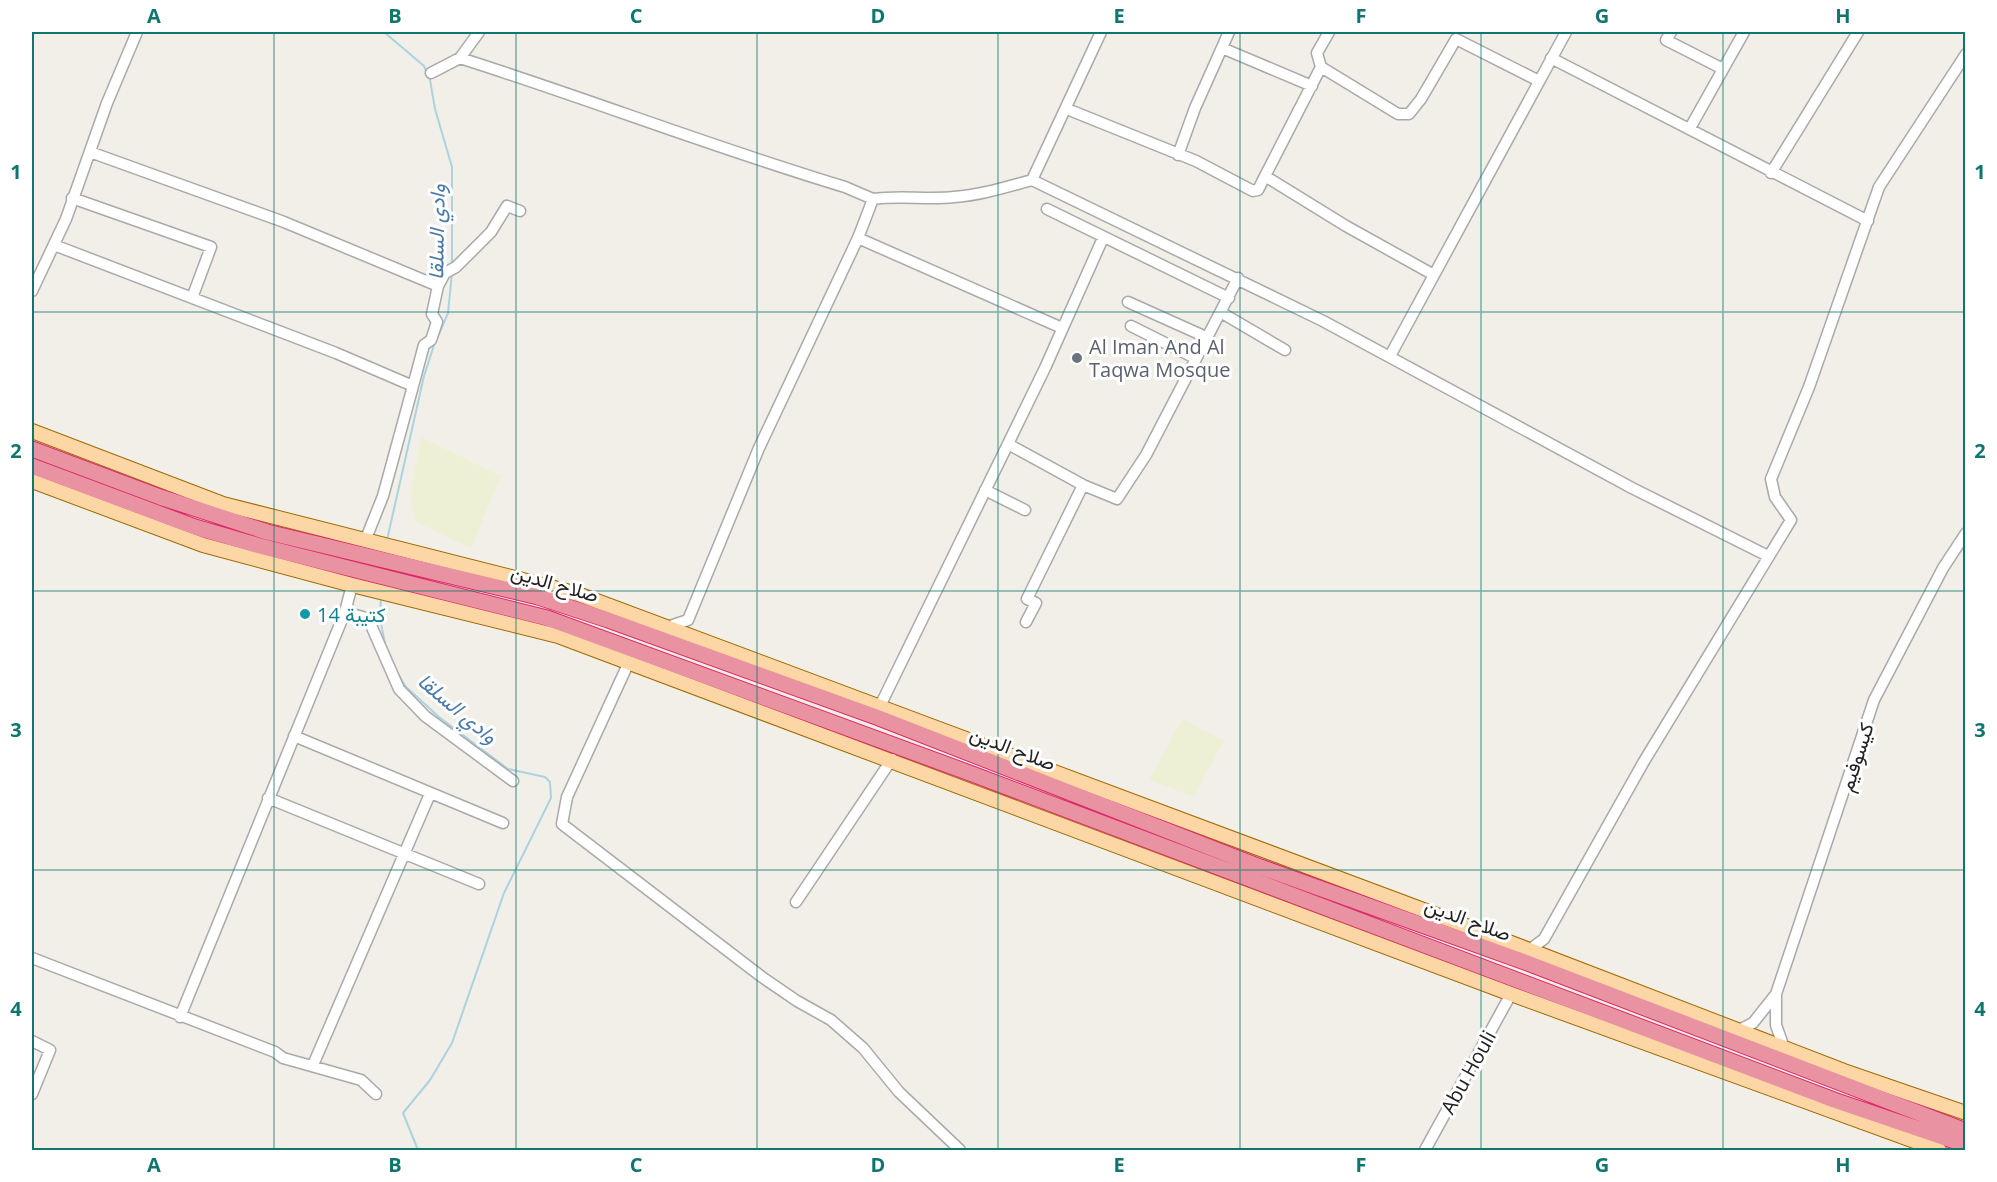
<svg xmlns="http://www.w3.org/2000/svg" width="1997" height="1182" viewBox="0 0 1997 1182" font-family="'Open Sans',Vazirmatn,sans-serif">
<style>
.farmland{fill:#eef0d5}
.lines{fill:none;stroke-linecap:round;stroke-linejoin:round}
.stream{stroke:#aad3df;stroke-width:2}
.minor-casing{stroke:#a9a9a9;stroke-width:13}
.major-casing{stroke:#a06b00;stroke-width:16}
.highway-casing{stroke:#dc2a67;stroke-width:17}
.minor{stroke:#fff;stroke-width:10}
.major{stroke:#fcd6a4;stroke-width:14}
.highway{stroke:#e892a2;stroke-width:15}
.grid{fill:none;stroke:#0f766e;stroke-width:1.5;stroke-opacity:0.55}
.worship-dot{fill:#6b7280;stroke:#fff;stroke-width:2}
.culture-dot{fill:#0f9aa8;stroke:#fff;stroke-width:2}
.labels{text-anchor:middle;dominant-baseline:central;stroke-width:6;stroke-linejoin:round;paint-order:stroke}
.worship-label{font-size:20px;fill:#5b616d;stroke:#fff;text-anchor:start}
.street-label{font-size:20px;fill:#222;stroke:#fff}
.culture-label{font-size:20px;fill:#0d838f;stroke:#fff;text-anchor:start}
.water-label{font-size:21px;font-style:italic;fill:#4a7aab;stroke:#fff}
.neatline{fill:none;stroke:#0f766e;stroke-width:2}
.grid-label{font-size:20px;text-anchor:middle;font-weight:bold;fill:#0f766e}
</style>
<rect width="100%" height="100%" fill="#f2efe9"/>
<!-- farmland -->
<path class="farmland" d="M421,437L501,476L471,548L416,522L411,502L412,482Z
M1182,719L1224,741L1194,797L1149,780Z"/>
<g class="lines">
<!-- stream -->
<path class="stream" d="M384,32L424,66L430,80L435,109L452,167V264
M439,334L448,313L452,273
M387,540L424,376L435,342
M381,596L380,618L385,644
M398,674L406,687L439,717L508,769L545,777L550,782L551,798L504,893L452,1043L430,1080L403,1113L418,1150"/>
<!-- minor casing -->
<g class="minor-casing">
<path id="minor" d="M1671,32L1666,40L1723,69
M1222,48L1312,86
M460,58L479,32
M1551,58L1868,221
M1321,67L1398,114H1409L1421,99L1456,39L1539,81
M431,73L460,58C589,99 715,148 845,187L873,199
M1067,109L1196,161L1253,191L1258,190L1265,176L1346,226L1434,275
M1690,128L1744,32
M90,152L284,222L438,286
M1178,155L1195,108L1229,32
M1771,173L1858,32
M1265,176L1321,67L1317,53L1329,32
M1032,180L1323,321L1632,488L1768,556
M72,198L211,247L192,298
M1047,209L1229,298
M858,238L1062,328
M54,245L336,353L413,386L383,496L365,541
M32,291L66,219L107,103L137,32
M1128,302L1206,337
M1222,313L1285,350
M1131,326L1195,358
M1390,356L1566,32
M413,386L424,345L431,340L437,322L432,314L438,286L445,273L456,267L491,232L507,206L520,211
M1008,444L1083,485L1117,499L1146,455L1238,278
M985,490L1025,510
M345,612L366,618L370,623L399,689L425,716L513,781
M1026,622L1036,603L1027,599L1083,485
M667,627L688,620L759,448L858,238L873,199C900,195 927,200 954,197C981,195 1006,187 1032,180L1101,32
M629,662L567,797L562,824L762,977L797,1001L831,1020L863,1048L899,1092L960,1150
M880,706L1045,368L1103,238
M294,736L503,823
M268,798L479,884
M796,902L892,759
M1529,950L1544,939L1643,763L1791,520L1775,497L1771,479L1809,387L1879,187L1966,54
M32,958L275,1052L283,1058L361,1080L376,1094
M180,1017L345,612L352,585
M1739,1030L1753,1023L1776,994
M32,1041L50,1050L32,1094
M1784,1048L1776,1025V994L1874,700L1943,568L1966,533
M313,1065L430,794
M1425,1150L1511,994"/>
</g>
<!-- major casing -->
<g class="major-casing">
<path id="major" d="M32,431L223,504L578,594L1493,936L1844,1071L1966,1113
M32,481L203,545L352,585L558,636L1511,994L1939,1150"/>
</g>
<!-- highway casing -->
<g class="highway-casing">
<path id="highway" d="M32,449L160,497L267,532L538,597L608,620L879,718L1255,865L1530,964L1966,1131
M32,466L195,527L260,546L547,618L967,772L1834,1100L1966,1145"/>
</g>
<!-- minor -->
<use href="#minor" class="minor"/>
<!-- major -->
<use href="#major" class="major"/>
<!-- highway -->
<use href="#highway" class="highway"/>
</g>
<!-- grid -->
<path class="grid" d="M274,32V1150M516,32V1150M757,32V1150M998,32V1150M1240,32V1150M1481,32V1150M1723,32V1150M32,312H1966M32,591H1966M32,870H1966"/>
<!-- markers -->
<circle class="worship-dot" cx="1077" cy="358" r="6"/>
<circle class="culture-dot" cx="305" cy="614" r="6"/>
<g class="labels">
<!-- worship labels -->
<g class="worship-label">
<text x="1089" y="346">Al Iman And Al<tspan x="1089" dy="23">Taqwa Mosque</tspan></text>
</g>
<!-- street labels -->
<g class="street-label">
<text transform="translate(555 583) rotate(16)">صلاح الدين</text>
<text transform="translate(1013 748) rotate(21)">صلاح الدين</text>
<text transform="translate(1856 757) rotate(-72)">كيسوفيم</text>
<text transform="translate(1468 919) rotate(20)">صلاح الدين</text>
<text transform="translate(1468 1072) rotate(-61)">Abu Houli</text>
</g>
<!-- culture labels -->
<g class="culture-label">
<text x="317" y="614">كتيبة 14</text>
</g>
<!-- water labels -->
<g class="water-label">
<text transform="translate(436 232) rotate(-89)">وادي السلقا</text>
<text transform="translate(458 708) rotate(40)">وادي السلقا</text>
</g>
</g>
<!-- border -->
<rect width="1997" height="1182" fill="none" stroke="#ffffff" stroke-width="66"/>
<rect x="33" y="33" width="1931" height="1116" class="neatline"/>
<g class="grid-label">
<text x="154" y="23">A</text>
<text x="395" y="23">B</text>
<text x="636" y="23">C</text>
<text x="878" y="23">D</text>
<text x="1119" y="23">E</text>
<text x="1361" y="23">F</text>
<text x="1602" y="23">G</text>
<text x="1843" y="23">H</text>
<text x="16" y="179">1</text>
<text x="1980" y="179">1</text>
<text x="16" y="458">2</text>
<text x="1980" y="458">2</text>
<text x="16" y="737">3</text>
<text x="1980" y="737">3</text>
<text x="16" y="1016">4</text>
<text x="1980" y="1016">4</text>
<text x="154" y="1172">A</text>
<text x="395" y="1172">B</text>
<text x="636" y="1172">C</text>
<text x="878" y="1172">D</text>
<text x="1119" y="1172">E</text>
<text x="1361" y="1172">F</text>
<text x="1602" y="1172">G</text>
<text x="1843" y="1172">H</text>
</g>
</svg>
